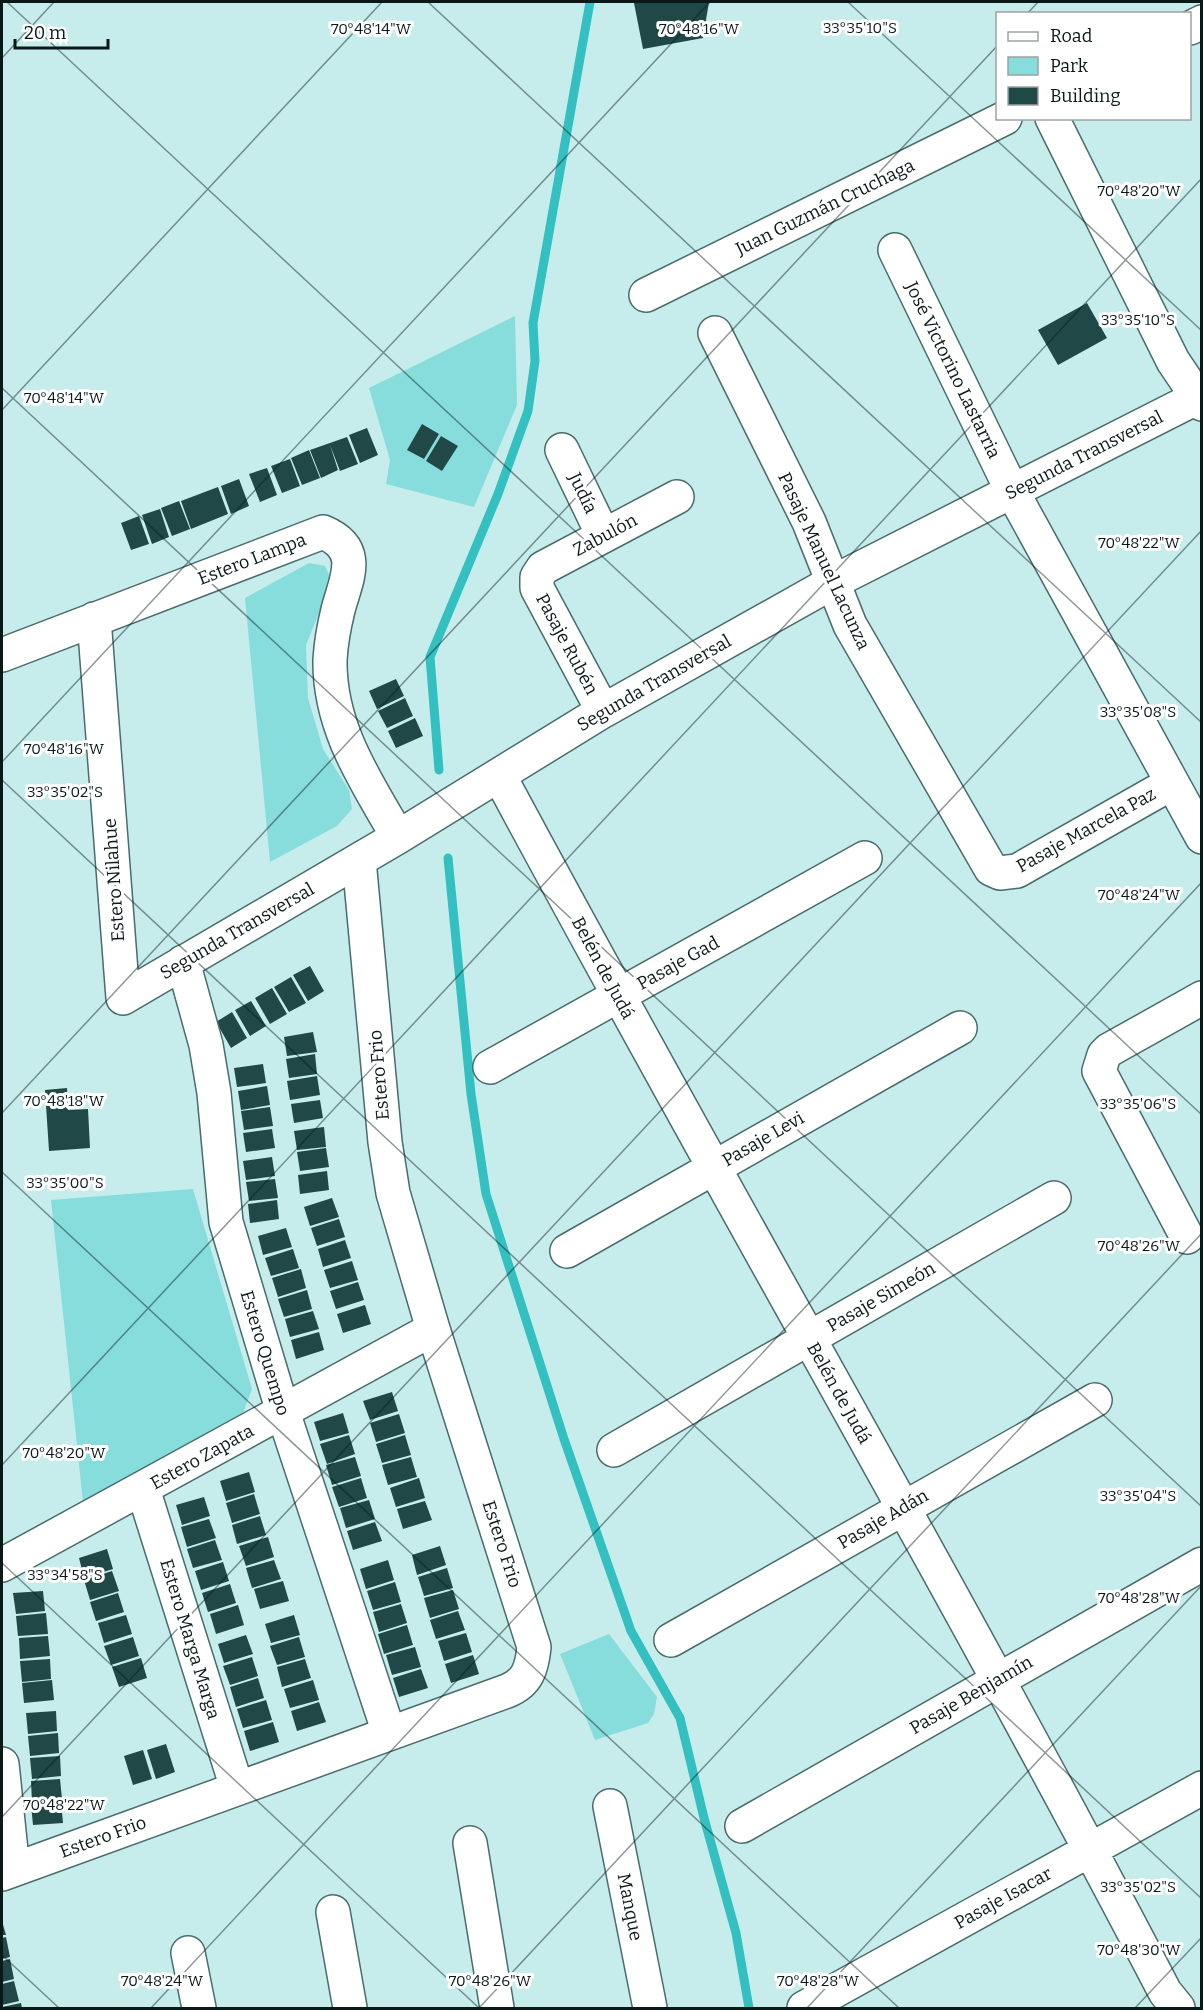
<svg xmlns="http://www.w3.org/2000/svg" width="1203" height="2010" viewBox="0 0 1203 2010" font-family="Bitter,serif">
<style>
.green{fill:#86dddc}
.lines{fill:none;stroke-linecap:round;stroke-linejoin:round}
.stream{stroke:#34c0c0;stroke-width:9}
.building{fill:#1f4847}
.minor-casing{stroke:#496c6c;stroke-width:36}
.minor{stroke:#fff;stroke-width:33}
.ticks{fill:none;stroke:#0a1818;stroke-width:1.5;stroke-opacity:0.45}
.labels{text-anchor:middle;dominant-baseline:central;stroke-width:6;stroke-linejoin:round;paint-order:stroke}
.street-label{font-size:18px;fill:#0a1818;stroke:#fff}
.ticks-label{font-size:15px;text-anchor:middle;fill:#0a1818;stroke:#fff;stroke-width:6;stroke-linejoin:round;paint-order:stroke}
</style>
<rect width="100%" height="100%" fill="#c6edec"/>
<!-- green -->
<path class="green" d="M515,316L517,405L474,507L386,484L390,460L369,388Z
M309,563L325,566L332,581L306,645L308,698L323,749L349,790L352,809L337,826L270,862L245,598Z
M193,1189L252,1389L243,1413L83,1502L51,1200Z
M609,1634L657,1697L654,1714L648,1723L595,1740L560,1654Z"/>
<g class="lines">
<!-- stream -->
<path class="stream" d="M439,770L430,657L498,494L528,411L535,361L533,323L590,2
M448,858L471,1094L486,1194L564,1439L631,1631L680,1718L704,1818L736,1933L749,2008"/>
</g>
<!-- building -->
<path class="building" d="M644,2H709L703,38L643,49L634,3Z
M1087,303L1107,338L1058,365L1038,330Z
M422,424L439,434L424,459L407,450Z
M367,428L378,455L360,463L349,435Z
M441,436L458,446L442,471L426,461Z
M347,437L358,464L340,471L330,445L338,470L321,478L310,450Z
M309,450L320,478L302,485L291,458Z
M290,459L300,486L282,493L271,466Z
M267,468L277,495L260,502L249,474Z
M239,479L249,506L231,514L221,486Z
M218,487L228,514L191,529L181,501Z
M179,501L190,529L172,536L161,508Z
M160,509L169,537L152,544L142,515Z
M139,516L149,544L131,550L121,523Z
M396,679L404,696L377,709L369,691Z
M405,698L413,716L387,728L378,711Z
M415,718L423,736L396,748L388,731Z
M310,966L324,991L308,1001L293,975Z
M291,977L306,1003L289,1012L274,987Z
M272,988L287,1014L270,1024L255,998Z
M251,1001L266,1026L250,1036L235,1010Z
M232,1012L247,1038L231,1048L216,1022Z
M313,1032L317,1052L287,1056L284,1037Z
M315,1054L317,1074L289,1078L286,1059Z
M263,1064L266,1083L237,1087L234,1068Z
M317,1076L320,1095L290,1100L287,1081Z
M267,1086L270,1105L241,1110L238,1091Z
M67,1088L68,1110L88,1109L90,1148L49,1151L45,1090Z
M320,1100L323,1118L294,1123L291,1104Z
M270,1107L273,1126L244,1130L241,1111Z
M324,1127L326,1147L297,1150L294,1131Z
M272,1129L275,1148L246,1152L243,1133Z
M326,1148L329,1167L300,1171L297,1152Z
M272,1157L275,1176L246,1180L243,1161Z
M327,1171L329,1190L300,1194L298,1175Z
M275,1179L278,1198L249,1201L246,1182Z
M332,1198L339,1217L310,1226L304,1207Z
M277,1200L279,1219L250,1223L248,1204Z
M339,1219L345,1237L317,1246L311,1228Z
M286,1228L292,1247L263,1255L258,1236Z
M345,1240L351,1258L323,1267L318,1249Z
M293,1249L299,1268L271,1276L265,1258Z
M352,1261L358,1280L330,1288L324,1270Z
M301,1269L306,1288L278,1297L272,1278Z
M358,1282L364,1300L336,1309L330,1291Z
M307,1290L312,1309L284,1317L278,1299Z
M365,1305L371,1324L343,1333L337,1314Z
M313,1311L319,1329L290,1337L285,1319Z
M319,1332L324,1350L296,1359L291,1340Z
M392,1392L398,1411L370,1420L363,1401Z
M343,1413L349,1433L320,1441L314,1422Z
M399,1414L405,1433L376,1442L370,1423Z
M349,1435L355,1454L327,1464L320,1444Z
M405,1435L411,1455L382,1463L376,1444Z
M355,1457L361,1476L332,1485L326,1465Z
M411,1457L417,1477L388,1485L382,1465Z
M249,1472L255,1492L226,1501L220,1481Z
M361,1478L367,1498L339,1507L332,1487Z
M419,1478L425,1498L396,1507L390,1488Z
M254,1494L260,1514L232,1523L226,1503Z
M204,1497L210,1516L182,1525L176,1505Z
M369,1500L375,1519L346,1528L340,1508Z
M425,1501L432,1520L403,1529L397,1509Z
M260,1516L266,1535L237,1544L232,1525Z
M209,1519L216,1538L187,1547L181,1527Z
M375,1522L382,1541L353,1550L347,1531Z
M268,1537L274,1557L246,1566L239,1546Z
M215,1540L222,1560L193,1568L187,1549Z
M440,1546L446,1565L417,1575L412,1555Z
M107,1549L113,1569L84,1578L79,1558Z
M274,1560L281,1579L252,1588L246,1568Z
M388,1560L394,1580L366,1589L360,1569Z
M223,1562L229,1581L201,1590L195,1571Z
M447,1568L453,1588L424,1596L418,1577Z
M112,1571L119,1591L90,1600L84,1580Z
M283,1581L289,1601L260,1609L254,1589Z
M395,1582L401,1602L373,1610L367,1591Z
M230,1584L236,1603L208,1612L202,1593Z
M453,1590L459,1609L430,1618L424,1598Z
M43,1591L45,1611L16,1614L13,1593Z
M118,1593L124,1612L96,1621L90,1602Z
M401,1604L407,1623L379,1632L373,1612Z
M238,1605L244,1625L216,1634L210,1614Z
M458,1611L465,1630L436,1639L430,1620Z
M46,1613L48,1634L18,1636L16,1616Z
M126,1615L132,1634L104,1643L98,1623Z
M294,1615L300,1635L271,1643L265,1624Z
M407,1625L413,1645L384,1654L378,1634Z
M466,1633L472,1652L444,1661L438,1641Z
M246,1635L253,1654L224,1663L218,1644Z
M48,1636L50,1656L20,1659L19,1638Z
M133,1637L139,1656L111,1665L104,1646Z
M299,1637L305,1657L277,1665L270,1646Z
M415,1647L421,1667L392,1675L386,1655Z
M473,1655L479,1674L451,1683L445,1664Z
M252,1657L258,1676L230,1685L223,1666Z
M141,1658L147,1678L119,1687L112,1667Z
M50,1659L51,1679L22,1682L20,1661Z
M305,1659L311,1678L282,1687L277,1667Z
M421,1669L428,1688L399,1697L393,1678Z
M258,1678L264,1698L236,1707L230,1687Z
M52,1680L54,1700L24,1703L22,1683Z
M313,1680L319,1700L290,1708L284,1689Z
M266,1700L272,1720L243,1728L237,1709Z
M319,1702L326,1722L297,1731L291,1711Z
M56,1711L57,1731L28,1734L26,1713Z
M273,1722L279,1742L250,1751L244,1731Z
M58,1733L59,1753L30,1756L28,1736Z
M166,1744L175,1772L156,1779L147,1750Z
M143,1750L152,1779L133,1785L124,1756Z
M60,1756L61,1776L32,1779L30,1758Z
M60,1779L62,1799L32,1802L31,1781Z
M61,1802L63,1823L33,1825L31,1805Z
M2,1921L6,1935H2Z
M6,1937L10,1957L2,1959V1938Z
M10,1959L14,1979L2,1982V1961Z
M14,1981L19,2001L2,2005V1984Z
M21,2003L22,2008H2V2007Z"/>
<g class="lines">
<!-- minor casing -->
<g class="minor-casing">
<path id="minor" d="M1190,28L1202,22
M1052,118L1173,361L1202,404
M895,250L1012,491L1202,837
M646,295L1005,118
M715,333L809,522L850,625L991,869L1000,873L1017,871L1172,783
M562,450L603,535
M94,619L123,998L398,837L603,711L833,582L1202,395
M2,655L323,532C364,549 346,579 338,610C334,626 331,643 330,660C329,728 366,781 398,837
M603,711L537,588V577L543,568L677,497
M500,777C718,1184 952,1583 1165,1992L1178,2008
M183,962L206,1045L214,1093L226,1222L283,1412L389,1733
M490,1067L865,858
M1187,1237L1099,1071L1104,1055L1109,1050L1202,998
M567,1251L960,1028
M614,1450L1054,1198
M143,1489L237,1788
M2,1565L433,1329
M671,1640L1095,1400
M2,1764L13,1870
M610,1806L650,2008
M742,1826L1202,1564
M470,1843L497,2008
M2,1874L507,1691C528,1683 532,1667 534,1647L433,1329L393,1193L385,1142L359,860
M333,1912L350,2008
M188,1953L199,2008
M804,2008L1202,1788"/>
</g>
<!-- minor -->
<use href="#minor" class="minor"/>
</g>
<!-- ticks -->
<path class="ticks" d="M7,2L1202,1115M428,2L1202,723M848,2L1202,331M1027,14L1038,2M2,58L54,2M2,388L1202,1507M2,410L382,2M2,762L710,2M2,780L1202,1899M2,1113L998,45M2,1172L899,2008M2,1465L1202,178M2,1563L479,2008M2,1817L1202,530M2,1955L59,2008M151,2008L1202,882M479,2008L1202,1233M807,2008L1202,1585M1135,2008L1202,1937"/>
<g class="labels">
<!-- street labels -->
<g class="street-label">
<text transform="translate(825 207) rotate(-26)">Juan Guzmán Cruchaga</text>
<text transform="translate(953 370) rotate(64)">José Victorino Lastarria</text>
<text transform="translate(1084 455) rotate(-27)">Segunda Transversal</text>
<text transform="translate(583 493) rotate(64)">Judía</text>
<text transform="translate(605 535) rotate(-28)">Zabulón</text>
<text transform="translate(252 559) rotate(-21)">Estero Lampa</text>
<text transform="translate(824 561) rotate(65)">Pasaje Manuel Lacunza</text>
<text transform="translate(567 644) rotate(62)">Pasaje Rubén</text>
<text transform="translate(654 683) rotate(-30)">Segunda Transversal</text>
<text transform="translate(1086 830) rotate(-29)">Pasaje Marcela Paz</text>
<text transform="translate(114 880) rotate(-94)">Estero Nilahue</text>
<text transform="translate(237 931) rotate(-30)">Segunda Transversal</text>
<text transform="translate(678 963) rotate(-29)">Pasaje Gad</text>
<text transform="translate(603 968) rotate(62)">Belén de Judá</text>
<text transform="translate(379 1075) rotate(-95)">Estero Frio</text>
<text transform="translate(763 1139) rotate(-30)">Pasaje Levi</text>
<text transform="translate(881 1297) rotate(-30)">Pasaje Simeón</text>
<text transform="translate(265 1353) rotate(73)">Estero Quempo</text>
<text transform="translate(839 1393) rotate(61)">Belén de Judá</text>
<text transform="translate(202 1457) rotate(-29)">Estero Zapata</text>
<text transform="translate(883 1519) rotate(-30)">Pasaje Adán</text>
<text transform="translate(502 1544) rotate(72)">Estero Frio</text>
<text transform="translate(190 1639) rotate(73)">Estero Marga Marga</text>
<text transform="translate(971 1695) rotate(-30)">Pasaje Benjamín</text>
<text transform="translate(103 1837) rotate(-20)">Estero Frio</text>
<text transform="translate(1003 1898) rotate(-29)">Pasaje Isacar</text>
<text transform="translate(630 1907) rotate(79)">Manque</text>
</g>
</g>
<g class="ticks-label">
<text x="860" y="33">33°35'10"S</text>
<text x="371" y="34">70°48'14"W</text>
<text x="699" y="34">70°48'16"W</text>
<text x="1139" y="196">70°48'20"W</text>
<text x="1138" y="325">33°35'10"S</text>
<text x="64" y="403">70°48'14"W</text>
<text x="1139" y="548">70°48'22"W</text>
<text x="1138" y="717">33°35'08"S</text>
<text x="64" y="754">70°48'16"W</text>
<text x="65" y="797">33°35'02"S</text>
<text x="1139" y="900">70°48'24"W</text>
<text x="64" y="1106">70°48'18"W</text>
<text x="1138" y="1109">33°35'06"S</text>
<text x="65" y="1188">33°35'00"S</text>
<text x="1139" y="1251">70°48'26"W</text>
<text x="64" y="1458">70°48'20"W</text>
<text x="1138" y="1501">33°35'04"S</text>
<text x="65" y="1580">33°34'58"S</text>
<text x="1139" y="1603">70°48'28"W</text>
<text x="64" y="1810">70°48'22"W</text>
<text x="1138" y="1892">33°35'02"S</text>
<text x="1139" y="1955">70°48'30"W</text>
<text x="162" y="1986">70°48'24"W</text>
<text x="490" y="1986">70°48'26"W</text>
<text x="818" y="1986">70°48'28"W</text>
</g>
<!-- border -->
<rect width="1203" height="2010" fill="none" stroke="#0a1818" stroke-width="6"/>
<!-- legend -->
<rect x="996" y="12" width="195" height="108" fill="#ffffff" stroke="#9da3a3" stroke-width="1.5"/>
<rect x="1008" y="32" width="30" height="9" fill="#ffffff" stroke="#9da3a3" stroke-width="1.5"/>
<text x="1050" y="42" font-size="18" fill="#0a1818">Road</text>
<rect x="1008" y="57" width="30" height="18" fill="#86dddc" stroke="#9da3a3" stroke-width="1.5"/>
<text x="1050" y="72" font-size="18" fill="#0a1818">Park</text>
<rect x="1008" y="87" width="30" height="18" fill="#1f4847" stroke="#9da3a3" stroke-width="1.5"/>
<text x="1050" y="102" font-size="18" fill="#0a1818">Building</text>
<!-- scale -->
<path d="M15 39v9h93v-9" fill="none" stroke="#0a1818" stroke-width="3"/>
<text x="24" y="39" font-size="18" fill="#0a1818" stroke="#ffffff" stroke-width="4.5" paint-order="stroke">20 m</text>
</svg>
